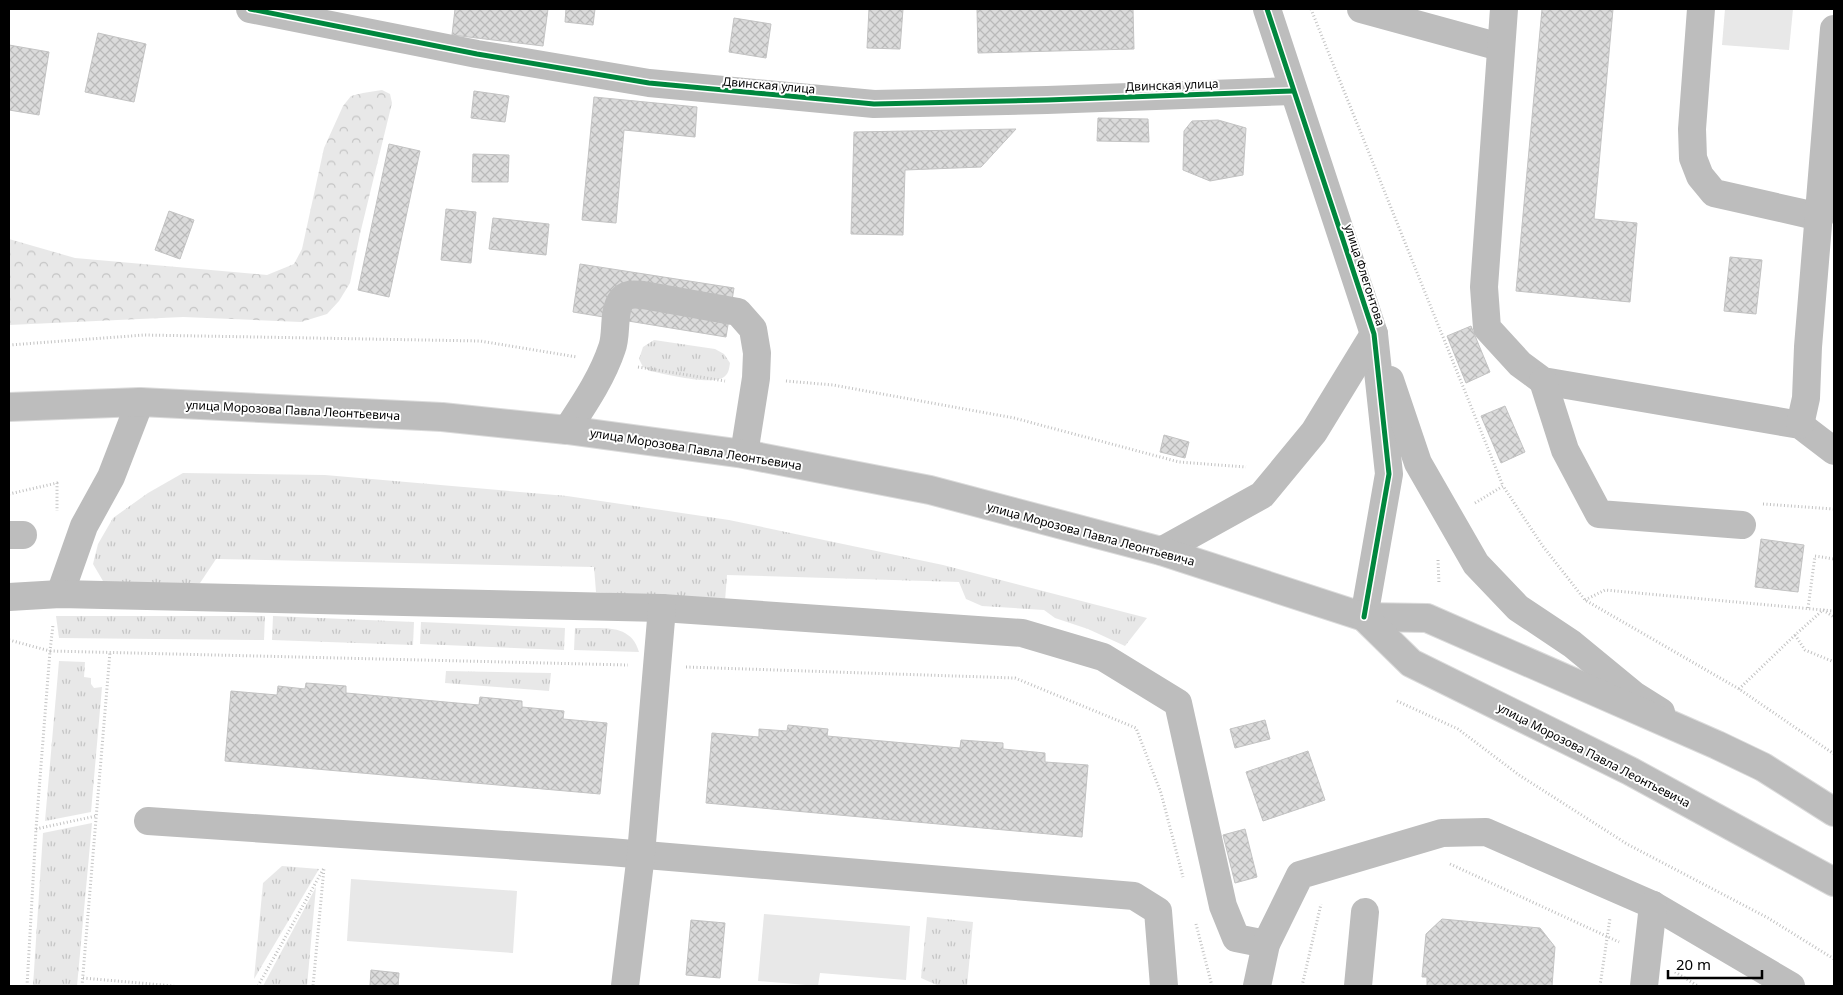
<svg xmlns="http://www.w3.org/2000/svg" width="1843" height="995" viewBox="0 0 1843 995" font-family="'Noto Sans',sans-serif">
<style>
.grass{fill:url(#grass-tufts)}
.forest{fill:url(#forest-crowns)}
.green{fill:#e8e8e8}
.building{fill:url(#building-cross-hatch);stroke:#c3c3c3}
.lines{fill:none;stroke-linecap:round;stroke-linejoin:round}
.major-casing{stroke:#dbdbdb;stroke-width:30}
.path{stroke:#c2c2c2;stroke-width:3;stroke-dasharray:1 2.5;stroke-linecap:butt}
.minor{stroke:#bdbdbd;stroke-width:28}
.major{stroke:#bdbdbd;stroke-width:28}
.cycleway-casing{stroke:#fff;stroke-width:8}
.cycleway{stroke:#00873e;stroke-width:5}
.labels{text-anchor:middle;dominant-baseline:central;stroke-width:4;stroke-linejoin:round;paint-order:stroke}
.street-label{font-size:12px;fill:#000;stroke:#fff}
</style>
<defs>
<pattern id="grass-tufts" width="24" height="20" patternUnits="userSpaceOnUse" patternTransform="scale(1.25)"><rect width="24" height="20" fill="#e8e8e8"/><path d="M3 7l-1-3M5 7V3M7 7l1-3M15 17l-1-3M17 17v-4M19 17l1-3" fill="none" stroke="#c5c5c5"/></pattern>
<pattern id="forest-crowns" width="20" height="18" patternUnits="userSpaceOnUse" patternTransform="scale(1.25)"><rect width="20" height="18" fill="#e8e8e8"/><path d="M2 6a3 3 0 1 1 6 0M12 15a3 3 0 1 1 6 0" fill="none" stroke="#c5c5c5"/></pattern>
<pattern id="building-cross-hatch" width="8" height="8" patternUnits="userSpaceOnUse" patternTransform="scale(1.25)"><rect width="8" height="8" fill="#dbdbdb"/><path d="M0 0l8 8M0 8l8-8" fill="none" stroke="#bababa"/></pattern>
</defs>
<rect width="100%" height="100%" fill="#fff"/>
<g class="grass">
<path d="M654 340 715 349 724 354 730 363C729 369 729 373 724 377 712 386 666 374 650 371L643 367 639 359 643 347Z"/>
<path d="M183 473 325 475 567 496 729 520 943 565 1147 618 1125 646 1088 629 1055 618 1044 610 982 606 966 599 959 582 727 575 725 601 596 592 594 567 216 559 200 583 131 587 103 581 93 564 98 544 113 518 148 493Z"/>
<path d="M56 616H265L264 640 59 638Z"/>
<path d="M273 616 414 622 413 645 272 640Z"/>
<path d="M421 622 565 628 564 650 420 644Z"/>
<path d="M575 628C600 629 631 622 639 652L574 650Z"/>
<path d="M59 661 85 662 84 677 91 678V684L94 688 102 687 91 812 45 821Z"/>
<path d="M446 671 551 673 549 691 445 683Z"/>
<path d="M92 823 77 986H33L43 833Z"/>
<path d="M282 866 319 869 254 979 263 883Z"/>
<path d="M316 887 307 986H263Z"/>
<path d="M927 917 973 922 967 986H939L921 978Z"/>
</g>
<path class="forest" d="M382 90 390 94 392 103 360 234 350 283 339 301 327 314 301 322 183 317 9 325V239L75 258 267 275 294 264 302 249 324 148 343 106 351 96 363 93Z"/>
<g class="green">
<path d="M1725 9H1793L1789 50 1722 45Z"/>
<path d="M351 879 517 891 513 953 347 941Z"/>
<path d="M764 914 910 926 906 980 820 973 818 986 758 981Z"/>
</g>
<g class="building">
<path d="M455 9H548L543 46 452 35Z"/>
<path d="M566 9H595L593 25 565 22Z"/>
<path d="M869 9H903L900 49 867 48Z"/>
<path d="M977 9H1133L1134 49 978 53Z"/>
<path d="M1542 9H1613L1594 219 1637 223 1630 302 1516 291Z"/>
<path d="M734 18 771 24 766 58 729 52Z"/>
<path d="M98 33 146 44 134 102 85 92Z"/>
<path d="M9 45 49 52 39 115 9 110Z"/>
<path d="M474 91 509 96 505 122 471 118Z"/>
<path d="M594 97 697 107 695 137 624 130 616 223 582 220Z"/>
<path d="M1098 118 1148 119 1149 142 1097 141Z"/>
<path d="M1218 120 1246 128 1243 175 1210 181 1183 170 1184 131 1192 121Z"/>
<path d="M1016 129 981 167 905 170 903 235 851 234 854 132Z"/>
<path d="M389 144 420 151 389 297 358 290Z"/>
<path d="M473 154 509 155 508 182H472Z"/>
<path d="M446 209 476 212 471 263 441 260Z"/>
<path d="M169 211 194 220 180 259 155 250Z"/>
<path d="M493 218 549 224 546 255 489 249Z"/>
<path d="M1730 257 1762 260 1756 314 1724 311Z"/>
<path d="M580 264 734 288 726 337 573 312Z"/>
<path d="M1471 326 1490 372 1466 383 1447 336Z"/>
<path d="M1505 406 1525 452 1501 463 1481 416Z"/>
<path d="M1164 435 1189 442 1185 458 1160 452Z"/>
<path d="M1761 539 1804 545 1798 592 1755 587Z"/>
<path d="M306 683 346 686V693L479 705 480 697 522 701V707L564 711 563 719 607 723 600 794 225 761 231 691 277 695 278 686 305 689Z"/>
<path d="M1265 720 1270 739 1235 748 1230 729Z"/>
<path d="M788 725 828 729 827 736 960 748 961 740 1003 743V749L1045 753V762L1088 765 1082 837 706 803 712 733 759 737V729L787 731Z"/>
<path d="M1308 751 1325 800 1263 821 1246 772Z"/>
<path d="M1245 829 1257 877 1235 883 1223 835Z"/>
<path d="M1442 919 1540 928 1555 947 1552 986H1427V977H1422L1426 934Z"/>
<path d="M691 920 725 923 720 978 686 975Z"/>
<path d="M371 970 399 973 398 986H370Z"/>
</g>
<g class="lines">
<g class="major-casing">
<g id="major">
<path d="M9 407 140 402 442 417 567 430 744 454 930 490 1161 551 1364 617 1427 618 1717 745 1763 767 1834 812"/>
<path d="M1364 617 1411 663 1630 771 1834 882"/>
</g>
</g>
<g class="path">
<path d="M1311 9 1503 486"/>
<path d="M9 345 144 335 480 341 577 357"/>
<path d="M638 367 725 381"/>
<path d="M786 381 833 385 1014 418 1179 462 1246 467"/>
<path d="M9 494 57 483V511"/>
<path d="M1475 503 1503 486 1542 545 1585 600 1739 689 1834 754"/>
<path d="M1763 504 1834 509"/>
<path d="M1438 560 1439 584"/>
<path d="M1585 600 1605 590 1834 611"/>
<path d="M1808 608 1815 556 1834 559"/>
<path d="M1795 635 1805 650 1834 662"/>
<path d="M9 640 50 651 53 625"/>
<path d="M686 667 1015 678 1136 728 1161 793 1183 877"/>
<path d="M1739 689 1795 635 1823 610 1834 617"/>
<path d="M1397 701 1458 729 1519 775 1627 844 1768 918 1834 959"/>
<path d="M36 829 96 816"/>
<path d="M1450 864 1619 942"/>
<path d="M1196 924 1212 986"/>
<path d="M1675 972 1698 986"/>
<path d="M83 978 174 986"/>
<path d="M27 986 36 829 50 651 628 665"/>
<path d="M82 986 110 652"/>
<path d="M258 986 324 868 313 986"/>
<path d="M1302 986 1321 904"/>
<path d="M1600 986 1610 918"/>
</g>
<g class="minor">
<path d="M250 9 477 54 649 83 874 104 1047 100 1293 91"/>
<path d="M1267 9 1374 334 1389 474 1364 617"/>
<path d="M1361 9 1500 47"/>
<path d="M1504 9 1484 287 1487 328 1520 364 1543 381 1800 425 1834 451"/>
<path d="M1701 9 1692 129 1693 158 1700 176 1714 193 1820 217"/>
<path d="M1390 380 1418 463 1476 564 1518 608 1572 644 1634 695 1661 712"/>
<path d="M1543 381 1565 450 1599 514 1742 525"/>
<path d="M1800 425 1806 398 1808 347 1834 29"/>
<path d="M567 430C584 404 602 378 612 348 617 335 613 314 620 302 625 293 634 294 643 295L738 312 753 329 757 353 756 378 744 454"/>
<path d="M9 535H23"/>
<path d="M1161 551 1262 495 1314 432 1374 334"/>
<path d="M60 594 84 526 111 477 140 402"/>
<path d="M9 597 60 594 662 608 1022 633 1103 657 1178 703 1223 906 1236 938 1266 944"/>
<path d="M148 821 610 852 1134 896 1158 911 1164 986"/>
<path d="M625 986 641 854 662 608"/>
<path d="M1257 986 1266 944 1300 875 1442 833 1486 832 1653 905 1791 986"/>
<path d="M1358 986 1365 912"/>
<path d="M1644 986 1653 905"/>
</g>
<use href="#major" class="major"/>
<g class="cycleway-casing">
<g id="cycleway">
<path d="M250 9 477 54 649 83 874 104 1047 100 1293 91"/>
<path d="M1267 9 1374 334 1389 474 1364 617"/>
</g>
</g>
<use href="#cycleway" class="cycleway"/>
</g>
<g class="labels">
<g class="street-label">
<text transform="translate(769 85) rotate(5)">Двинская улица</text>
<text transform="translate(1172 85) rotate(-2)">Двинская улица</text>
<text transform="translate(1365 275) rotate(72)">улица Флегонтова</text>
<text transform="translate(293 410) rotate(3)">улица Морозова Павла Леонтьевича</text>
<text transform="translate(696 449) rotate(9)">улица Морозова Павла Леонтьевича</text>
<text transform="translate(1091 534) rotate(15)">улица Морозова Павла Леонтьевича</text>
<text transform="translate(1594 755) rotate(27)">улица Морозова Павла Леонтьевича</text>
</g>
</g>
<rect width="1843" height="995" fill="none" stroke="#000000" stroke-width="20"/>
<path d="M1668 970v8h94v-8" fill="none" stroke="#000000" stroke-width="2.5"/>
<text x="1676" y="970" font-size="15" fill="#000000" stroke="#ffffff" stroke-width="4" paint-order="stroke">20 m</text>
</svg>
